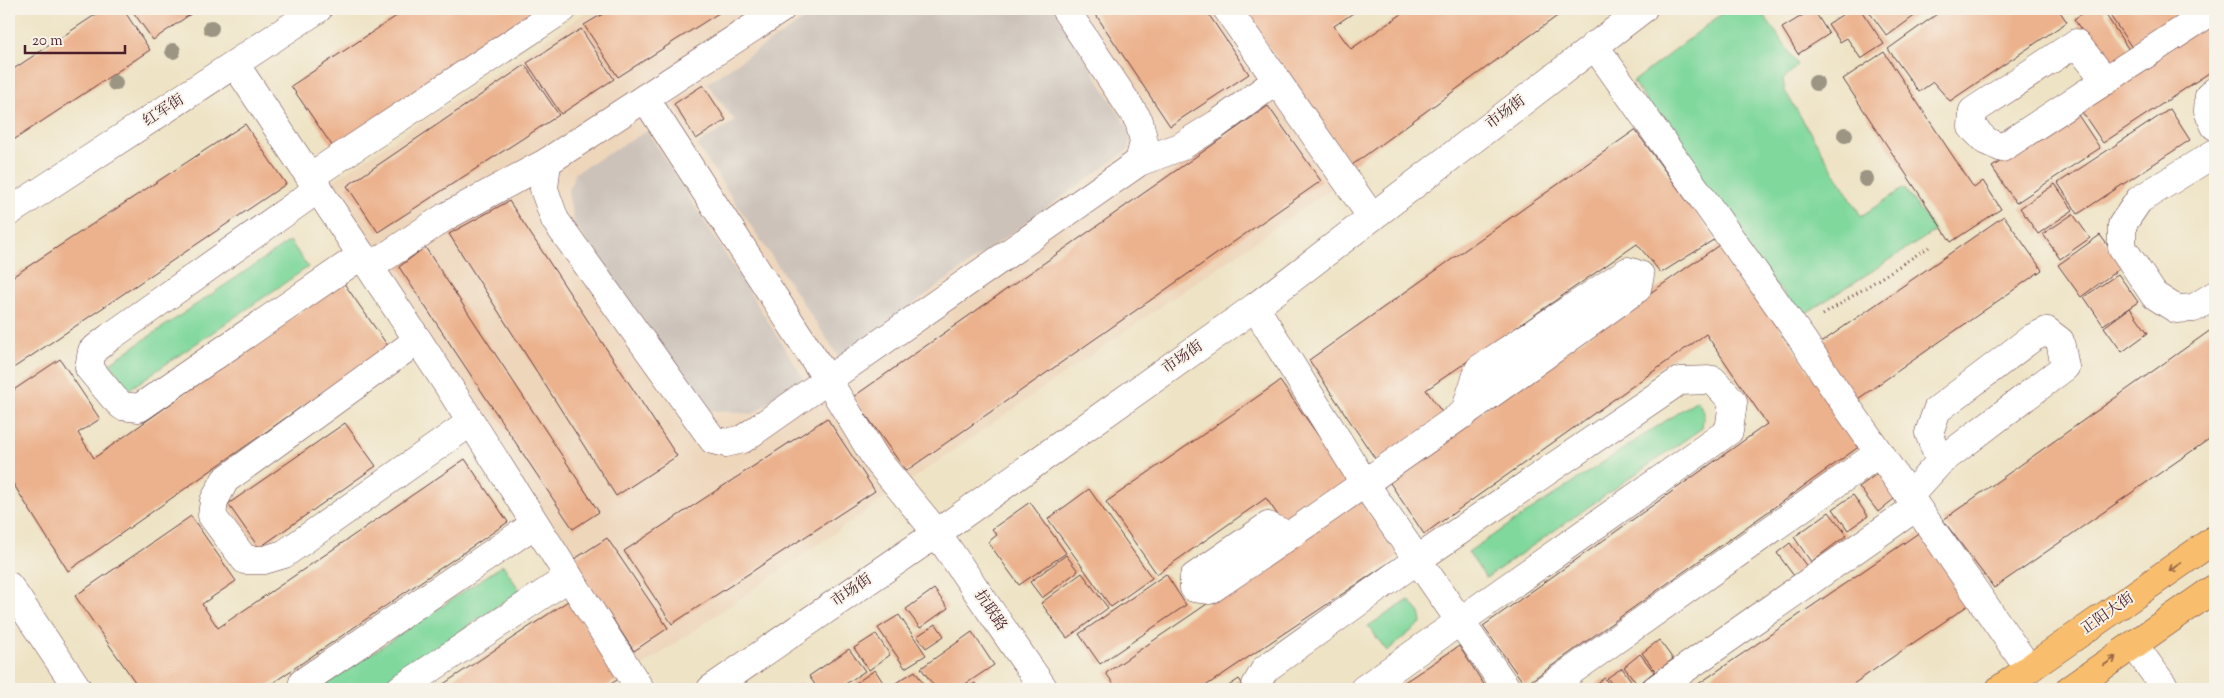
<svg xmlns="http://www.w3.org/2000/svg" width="2224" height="698" viewBox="0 0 2224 698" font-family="'Sorts Mill Goudy','Noto Serif SC',serif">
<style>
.built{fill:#eed6bb}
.industrial{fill:#ccc2b9}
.green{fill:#80d89d;stroke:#657c64}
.building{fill:#ecb28e}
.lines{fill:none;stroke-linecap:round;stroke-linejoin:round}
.minor-casing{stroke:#633c42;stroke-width:29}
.major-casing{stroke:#633c42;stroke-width:29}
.path{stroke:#633c42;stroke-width:3;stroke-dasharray:1 4;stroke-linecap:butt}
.minor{stroke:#fff;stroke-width:28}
.major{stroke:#f9be6d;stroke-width:28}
.tree{fill:#9d9583}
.oneway{stroke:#996749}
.labels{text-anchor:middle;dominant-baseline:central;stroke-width:4;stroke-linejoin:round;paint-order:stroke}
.street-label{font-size:15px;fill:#4a1f2b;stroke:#f7f3e8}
</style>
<rect width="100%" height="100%" fill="#f7f3e8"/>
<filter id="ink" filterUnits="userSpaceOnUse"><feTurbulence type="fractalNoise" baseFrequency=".02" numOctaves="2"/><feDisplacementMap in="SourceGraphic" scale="10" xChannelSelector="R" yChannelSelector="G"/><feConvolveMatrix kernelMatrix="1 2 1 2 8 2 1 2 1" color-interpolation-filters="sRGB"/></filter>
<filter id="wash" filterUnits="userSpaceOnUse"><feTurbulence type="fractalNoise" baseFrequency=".0096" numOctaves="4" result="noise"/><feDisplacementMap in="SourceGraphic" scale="20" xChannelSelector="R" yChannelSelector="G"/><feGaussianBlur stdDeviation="1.12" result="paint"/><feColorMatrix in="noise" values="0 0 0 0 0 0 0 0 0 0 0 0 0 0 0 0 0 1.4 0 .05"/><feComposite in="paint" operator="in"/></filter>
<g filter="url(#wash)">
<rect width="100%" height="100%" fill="#eee3c5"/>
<path class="built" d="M592 9H1219L1338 184 641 667 325 186Z"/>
<g class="industrial">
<path d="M820 9H1054L1131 133 1129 149 839 357 697 145 735 121 707 83Z"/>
<path d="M647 131 803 377 753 414 706 410 574 223 568 192 575 173Z"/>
</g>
<g class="green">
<path d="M1728 9H1760L1798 65 1783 80 1785 91 1861 216 1904 188 1935 231 1803 315 1767 276 1633 82Z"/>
<path d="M290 241 308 267 128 390 110 363Z"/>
<path d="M1697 400 1704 412 1702 428 1486 578 1468 552Z"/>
<path d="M503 565 520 591 375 689H325L323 686Z"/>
<path d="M1409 600 1420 613 1422 622 1387 651 1368 626Z"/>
</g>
<g id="blocks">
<g class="building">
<path d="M104 9H123L150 50 9 143V72Z"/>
<path d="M131 9H198L153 40Z"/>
<path d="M407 9H539L333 147 291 86Z"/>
<path d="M611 9H725L618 77 584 25Z"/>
<path d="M1092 9H1205L1249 74 1170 126Z"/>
<path d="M1242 9H1359L1334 26 1351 49 1409 9H1567L1352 165Z"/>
<path d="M1813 9 1829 34 1798 54 1782 28Z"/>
<path d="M1851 9H1860L1884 44 1861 59 1847 38 1840 42 1828 24Z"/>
<path d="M1867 9H1924L1887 36Z"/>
<path d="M1944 9H2058L2067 22 1950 101 1933 82 1919 92 1888 49Z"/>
<path d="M2089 9H2102L2131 53 2107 69 2074 19Z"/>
<path d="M2117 9H2200L2135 52 2109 14Z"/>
<path d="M2215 18V69L2103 143 2080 109Z"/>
<path d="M581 29 614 79 561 114 527 63Z"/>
<path d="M1884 52 1974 188 1983 181 2001 209 1951 242 1843 79Z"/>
<path d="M525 65 559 115 378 232 347 186Z"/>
<path d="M703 85 726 120 696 139 674 104Z"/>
<path d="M1268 106 1321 181 906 471 853 397Z"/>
<path d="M2170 109 2190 140 2078 214 2058 183Z"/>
<path d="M2076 112 2100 148 2016 203 1992 167Z"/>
<path d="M245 124 286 184 9 371V279Z"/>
<path d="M1635 130 1715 239 1661 273 1637 244 1426 390 1446 418 1378 463 1309 360Z"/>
<path d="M2055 184 2073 210 2038 234 2020 208Z"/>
<path d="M509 201 677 456 616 496 449 234Z"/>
<path d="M2073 214 2090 238 2060 259 2043 234Z"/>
<path d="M2004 216 2042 270 1855 401 1816 346Z"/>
<path d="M2100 235 2123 266 2081 297 2058 265Z"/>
<path d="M1722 243 1860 446 1525 685 1483 626 1767 424 1706 334 1424 534 1386 477Z"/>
<path d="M425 247 599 512 573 529 399 267Z"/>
<path d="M2118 274 2138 302 2103 325 2084 297Z"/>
<path d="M343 282 388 346 68 571 9 477V393L60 359 100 419 78 433 94 458Z"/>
<path d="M2130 308 2148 333 2122 352 2104 327Z"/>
<path d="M2215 327V435L1994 588 1943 520Z"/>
<path d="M1280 381 1351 482 1286 527 1266 498 1157 574 1106 502Z"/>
<path d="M827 418 875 491 672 624 624 551Z"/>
<path d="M345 423 376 466 259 548 228 504Z"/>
<path d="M465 459 508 522 264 689H140L75 596 191 516 236 581 202 604 218 628Z"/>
<path d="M1882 470 1900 494 1878 512 1859 487Z"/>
<path d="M1089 489 1152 578 1111 607 1048 519Z"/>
<path d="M1853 495 1868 516 1848 530 1833 509Z"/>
<path d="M1359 500 1399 556 1201 689H1117L1106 673Z"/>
<path d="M1030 502 1066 553 1019 585 988 542 997 535 992 529Z"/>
<path d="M1829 512 1847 535 1811 562 1794 537Z"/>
<path d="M1920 532 1970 604 1846 689H1691Z"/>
<path d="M607 538 668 628 634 651 573 560Z"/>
<path d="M1790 543 1807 567 1794 576 1777 553Z"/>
<path d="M1066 555 1078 571 1042 598 1030 582Z"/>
<path d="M1082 573 1108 608 1067 638 1041 603Z"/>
<path d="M1166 574 1186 605 1100 664 1079 634Z"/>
<path d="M934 589 948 608 920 628 906 609Z"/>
<path d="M568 601 620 678 603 689H436Z"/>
<path d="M899 615 926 655 905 668 878 628Z"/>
<path d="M936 624 944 636 926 648 917 636Z"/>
<path d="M972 632 994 665 958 689H936L921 668Z"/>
<path d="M876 634 890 655 869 670 854 648Z"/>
<path d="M1659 640 1673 659 1656 672 1642 653Z"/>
<path d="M1459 646 1487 689H1394Z"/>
<path d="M849 649 865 671 838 689H818L809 676Z"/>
<path d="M1640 654 1654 672 1638 685 1624 667Z"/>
<path d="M1622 668 1635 686 1631 689H1616L1607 678Z"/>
<path d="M875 670 884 684 876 689H847Z"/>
<path d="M915 671 927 689H886Z"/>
<path d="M1604 678 1613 689H1590Z"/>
<path d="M1239 679 1246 689H1224Z"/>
<path d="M801 683 806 689H792Z"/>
<path d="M975 683 979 689H965Z"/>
</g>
</g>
</g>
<g filter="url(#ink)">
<use href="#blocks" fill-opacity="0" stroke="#633c42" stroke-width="1"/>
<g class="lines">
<g class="minor-casing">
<g id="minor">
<path d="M781 9 547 162 544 189 555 220 713 440 726 443 743 439 1139 162 1144 142 1139 121 1065 9"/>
<path d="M1227 9 1371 216"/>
<path d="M1594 45 1802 339 1832 385 2029 669"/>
<path d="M235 64 447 384 640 689"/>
<path d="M2106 81 2076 43 1973 111 1972 127 1986 141 2002 148 2215 9"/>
<path d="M2215 91 2209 96 2208 111 2215 126"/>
<path d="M645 98 827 379 876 459 937 533 1044 689"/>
<path d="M2215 153 2139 200 2122 225V247L2154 295 2176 309 2194 308 2215 295"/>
<path d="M1139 162 1180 147 1217 124 1276 81"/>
<path d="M310 177 563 9"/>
<path d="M318 189 110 337 92 351 89 368 113 397 122 406 139 408 362 255"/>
<path d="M9 212 318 9"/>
<path d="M370 267 445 217 547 162"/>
<path d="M1255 307 1365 484 1507 689"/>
<path d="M418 340 225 480 214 501 212 516 245 560H264L284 554 471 422"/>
<path d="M1909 496 1940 462 2065 367 2060 341 2047 331 2032 338 1937 410 1929 433 1940 462"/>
<path d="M1289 536 1268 526 1194 577V588L1210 590C1354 492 1496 391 1637 289L1640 275 1628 271 1479 369 1464 414"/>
<path d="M9 586 78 689"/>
<path d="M2134 645 2166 689"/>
<path d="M302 689 303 682 535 524"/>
<path d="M400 689 569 577"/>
<path d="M711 689 937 533 1255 307 1643 9"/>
<path d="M1259 689 1256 685 1265 669 1417 560 1679 381 1713 380 1733 402 1729 431 1364 689"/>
<path d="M1546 689 1879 453"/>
<path d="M1656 689 1916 507"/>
</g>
</g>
<g class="major-casing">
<g id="major">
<path d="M2000 689 2215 539"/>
<path d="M2070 689 2215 588"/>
</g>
</g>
<path class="path" d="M1823 315 1932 245"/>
<use href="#minor" class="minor"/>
<use href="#major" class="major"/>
</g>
<g class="tree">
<circle cx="211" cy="28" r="8"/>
<circle cx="173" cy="51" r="8"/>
<circle cx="115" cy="83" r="8"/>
<circle cx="1816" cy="83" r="8"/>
<circle cx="1845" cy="135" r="8"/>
<circle cx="1866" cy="179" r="8"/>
</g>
<defs><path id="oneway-shaft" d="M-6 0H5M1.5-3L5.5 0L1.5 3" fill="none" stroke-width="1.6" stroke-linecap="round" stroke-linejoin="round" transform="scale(1.25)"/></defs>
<g class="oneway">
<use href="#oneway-shaft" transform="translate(2175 567) rotate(145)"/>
<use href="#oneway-shaft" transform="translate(2110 661) rotate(-35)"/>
</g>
</g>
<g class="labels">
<g class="street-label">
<text transform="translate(164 111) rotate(-33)">红军街</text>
<text transform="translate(1506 113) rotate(-37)">市场街</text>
<text transform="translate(1183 358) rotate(-35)">市场街</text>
<text transform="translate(852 591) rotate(-35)">市场街</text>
<text transform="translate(990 611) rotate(56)">抗联路</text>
<text transform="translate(2108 614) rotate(-35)">正阳大街</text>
</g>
</g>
<rect width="2224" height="698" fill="none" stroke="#f7f3e8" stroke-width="30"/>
<path d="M25 45v8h100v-8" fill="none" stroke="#4a1f2b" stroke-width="2.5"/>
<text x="32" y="45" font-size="15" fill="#4a1f2b" stroke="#f7f3e8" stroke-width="4" paint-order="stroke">20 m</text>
</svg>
